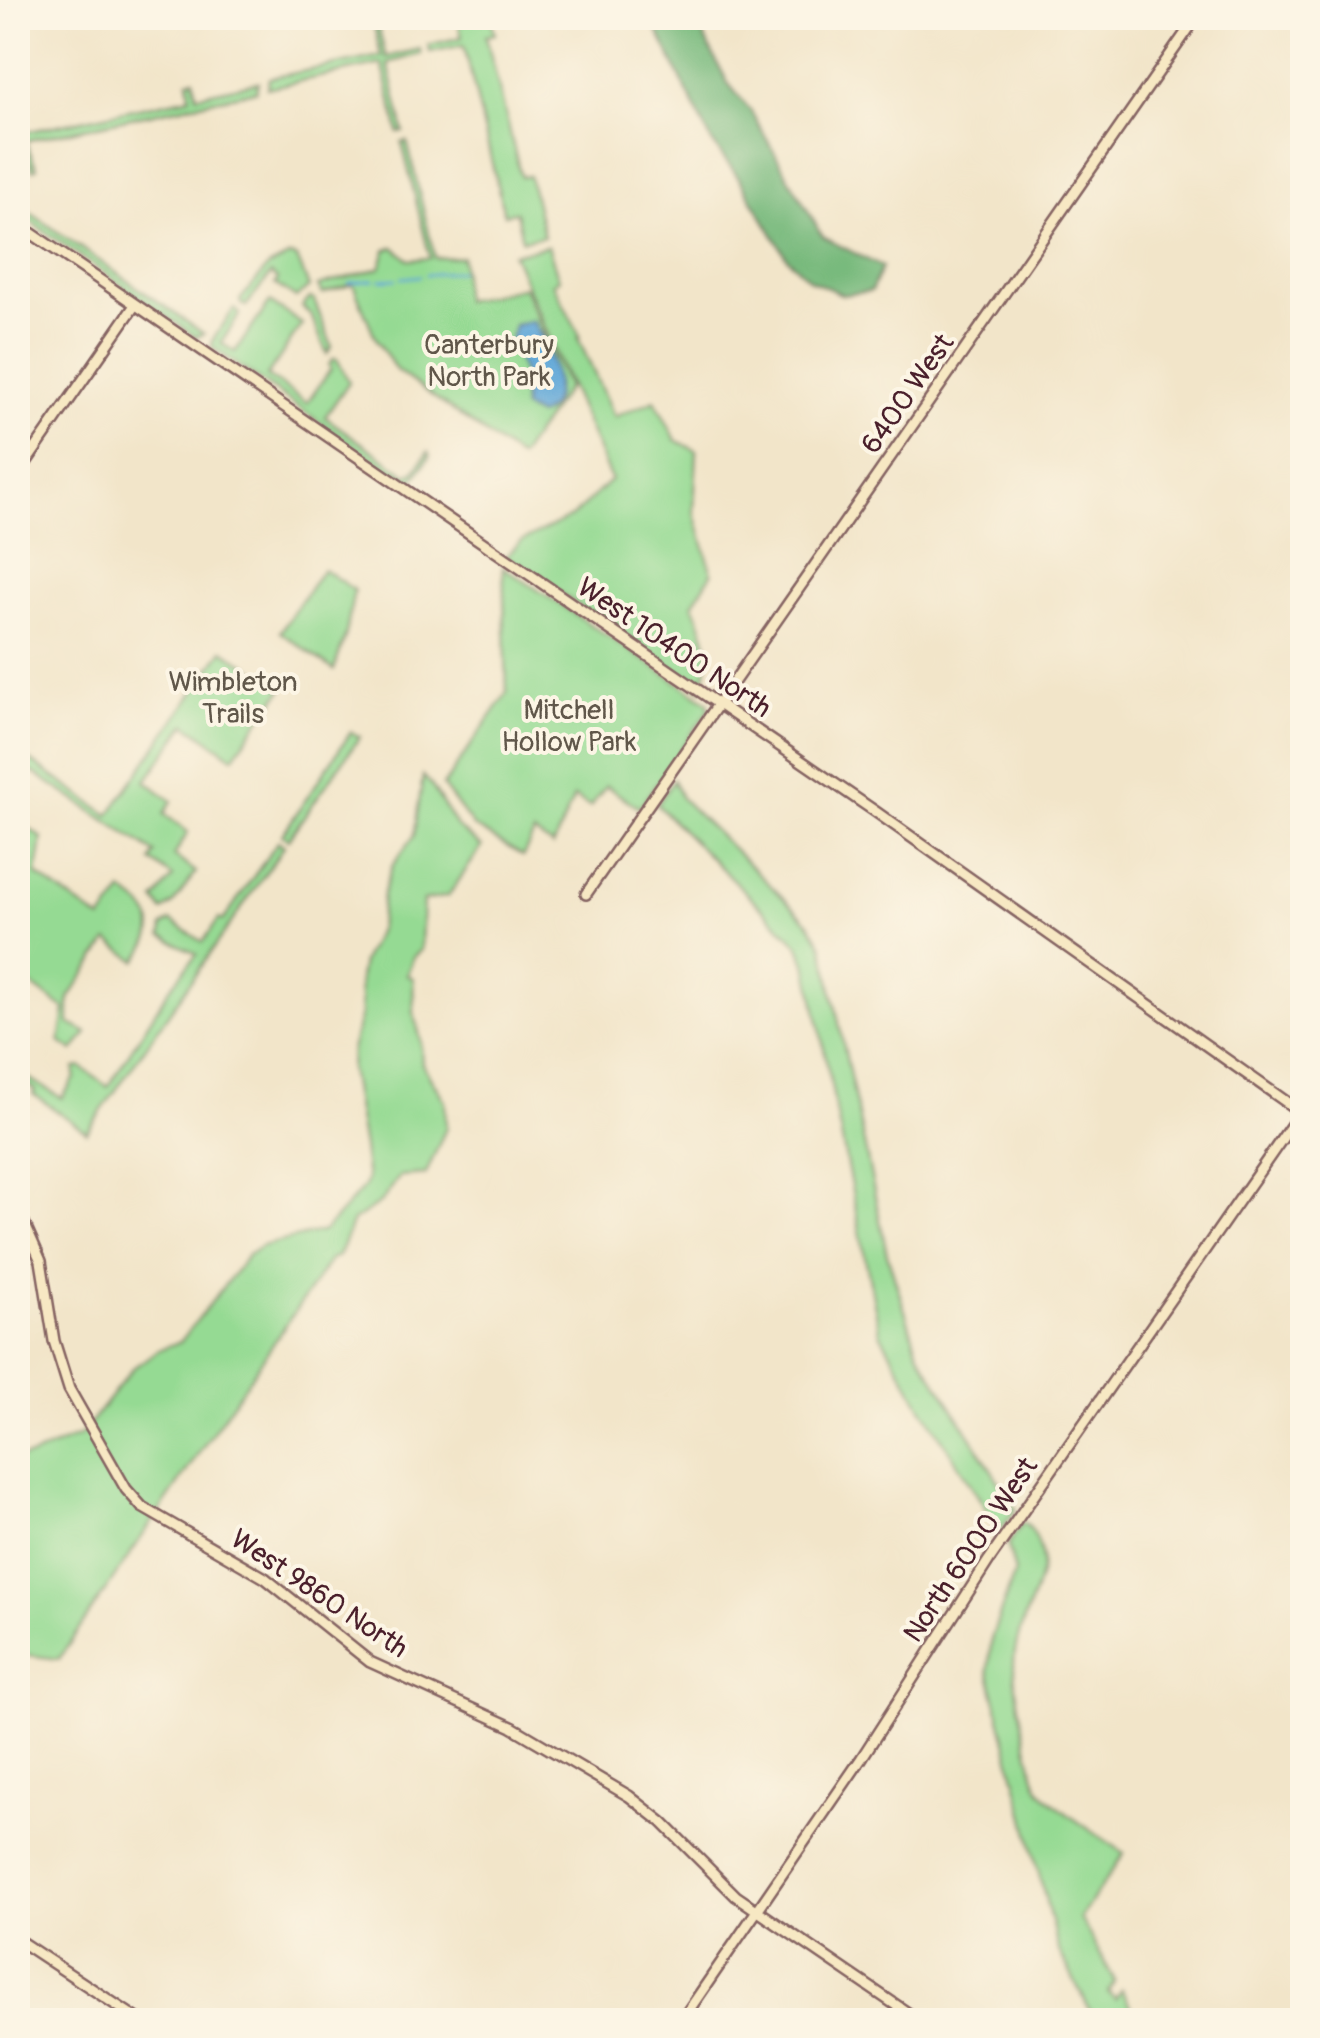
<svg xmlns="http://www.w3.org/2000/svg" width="1320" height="2038" viewBox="0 0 1320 2038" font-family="Pangolin,sans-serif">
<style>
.green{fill:#95da93;stroke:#707c5f;stroke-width:2.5}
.forest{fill:#78ba7d;stroke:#616c54;stroke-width:2.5}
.water{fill:#62a8d8;stroke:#566482;stroke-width:2.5}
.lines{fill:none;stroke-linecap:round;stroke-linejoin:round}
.stream{stroke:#62a8d8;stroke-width:2.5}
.secondary-casing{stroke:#856462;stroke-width:14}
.secondary{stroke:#f7e8c3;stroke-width:9}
.labels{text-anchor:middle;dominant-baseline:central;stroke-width:8;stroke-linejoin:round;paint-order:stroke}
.park-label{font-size:28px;fill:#60574a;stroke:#fcf5e5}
.street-label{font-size:28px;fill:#4a1f2b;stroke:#fcf5e5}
</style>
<rect width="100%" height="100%" fill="#fcf5e5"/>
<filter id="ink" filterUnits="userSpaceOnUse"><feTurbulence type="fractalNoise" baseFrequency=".01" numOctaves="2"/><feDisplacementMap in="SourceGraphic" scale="20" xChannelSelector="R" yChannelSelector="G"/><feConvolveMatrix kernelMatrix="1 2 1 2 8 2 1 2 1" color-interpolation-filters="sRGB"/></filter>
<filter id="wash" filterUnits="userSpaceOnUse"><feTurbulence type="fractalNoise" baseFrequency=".0048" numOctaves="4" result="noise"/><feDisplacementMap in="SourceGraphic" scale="40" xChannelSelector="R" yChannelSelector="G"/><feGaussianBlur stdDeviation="2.25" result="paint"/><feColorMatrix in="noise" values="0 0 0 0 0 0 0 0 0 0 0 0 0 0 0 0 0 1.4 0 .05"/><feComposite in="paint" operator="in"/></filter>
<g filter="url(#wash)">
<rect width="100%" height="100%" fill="#f2e5c9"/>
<g class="green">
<path d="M372 18H376L386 57 420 49 421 54 388 63 404 132 399 133 382 64 267 88 269 78 381 56Z"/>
<path d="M457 18H491L495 34 486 36 521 177 529 176 544 236 522 240 516 212 504 214 464 45 430 52 428 45 462 37Z"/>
<path d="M194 79 197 95 258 82 256 91 25 141 37 168 33 170 18 141V120L21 133 190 97 188 80Z"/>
<path d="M407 141 435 258 462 257 463 301 524 287 568 387 519 458 396 370 375 337 353 284 322 294 318 286 380 268 386 250 394 247 409 260 430 258 402 143Z"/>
<path d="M18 204 204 334 196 337 18 213Z"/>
<path d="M548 246 559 279 553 283 580 336 578 338 614 417 655 400 676 440 697 451 694 510 712 573 693 604C707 636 714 655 701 689L506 556 522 541 573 516 611 480 513 254Z"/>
<path d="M290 256 297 258 309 287 296 298 275 284 278 279 271 274 246 306 241 304 240 300 268 267Z"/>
<path d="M310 298 314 300 332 347 327 354 311 315 302 307Z"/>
<path d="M270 302 302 324 267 376 307 403 331 369 329 365 333 359H337L349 382 325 417 407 475 414 472 428 452 430 456 412 481 405 482 212 347V341L234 309 240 314 221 343 235 352Z"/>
<path d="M503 567 708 702 709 710 639 808 606 786 590 807 574 797 553 846 534 833 523 856 473 826 443 786 507 693Z"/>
<path d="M323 569 354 590 346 634 334 670 280 632Z"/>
<path d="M223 650 283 689 233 757 186 724 146 781 172 801 164 814 188 832 174 856 196 872 173 904 163 911 155 900 173 877 151 861 155 853 33 772 18 792V752L109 815Z"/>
<path d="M351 732 360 737 288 839 282 835Z"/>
<path d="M423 776 430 783 456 826 482 847 448 896 423 901 421 950 413 957 407 975 413 978 414 1013 421 1041 422 1064 445 1101 446 1128 426 1174 400 1176 381 1202 353 1221 338 1256 330 1260 59 1659 18 1654V1458L32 1456 81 1435 133 1368 160 1349 181 1341 248 1255 262 1246 324 1231 364 1187 367 1179 363 1148 350 1069 351 1050 361 1014 359 979 362 962 379 929 383 894 392 866 414 836Z"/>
<path d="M673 780 681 798 810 924 823 946 887 1254 918 1352 1016 1509 1000 1531 922 1407 880 1333 808 968 798 944 657 805Z"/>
<path d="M22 823 42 838 37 875 101 920 123 892C156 913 161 928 137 961L108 941 69 998V1023L87 1033 73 1051 60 1042 65 1009 18 976V885L24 875 22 851 18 848V828Z"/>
<path d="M278 841 284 846 87 1132 33 1094 35 1090 18 1078V1072L62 1098 75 1078V1068L81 1067 108 1087 170 988 197 954 162 936 163 926 171 921 203 942 219 919 223 921Z"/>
<path d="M1022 1523C1036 1527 1044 1555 1041 1569 1035 1602 1014 1630 1014 1665 1013 1683 1031 1772 1039 1787 1049 1805 1105 1839 1124 1853L1080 1918 1115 1981 1108 1992 1115 1999 1121 1990 1138 2020H1095L1058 1949 988 1670 992 1636 1015 1572 1008 1545Z"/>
</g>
<path class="forest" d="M651 18H694L728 83 750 110 823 237 882 267 871 291 843 295 810 280 787 258 739 178 712 142Z"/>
<path class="water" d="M533 321C546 343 575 402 538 416L523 408V374L511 339 514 325Z"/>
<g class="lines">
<g class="stream">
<path d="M426 275 460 271"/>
<path d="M402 278 420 276"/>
<path d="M380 280 396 279"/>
<path d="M349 283 374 280"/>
</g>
</g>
</g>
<g filter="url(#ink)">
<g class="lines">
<g class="secondary-casing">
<g id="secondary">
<path d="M18 224 876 812 1302 1113"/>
<path d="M18 474 135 305"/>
<path d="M586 894 1196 18"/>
<path d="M18 1209 41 1261 54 1341 69 1389 126 1489 142 1507 265 1578 370 1662 512 1727 629 1796 662 1822 736 1896 918 2020"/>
<path d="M18 1940 139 2020"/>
<path d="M682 2020 861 1759 989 1560 1302 1110"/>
</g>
</g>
<use href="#secondary" class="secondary"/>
</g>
</g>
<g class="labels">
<g class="park-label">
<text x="489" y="345">Canterbury<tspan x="489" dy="32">North Park</tspan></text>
<text x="233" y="682">Wimbleton<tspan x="233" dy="32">Trails</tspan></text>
<text x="569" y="710">Mitchell<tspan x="569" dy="32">Hollow Park</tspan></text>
</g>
<g class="street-label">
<text transform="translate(908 394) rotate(-55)">6400 West</text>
<text transform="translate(674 648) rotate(34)">West 10400 North</text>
<text transform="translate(971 1550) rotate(-56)">North 6000 West</text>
<text transform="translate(319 1594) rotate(34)">West 9860 North</text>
</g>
</g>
<rect width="1320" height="2038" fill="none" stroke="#fcf5e5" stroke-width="60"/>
</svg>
